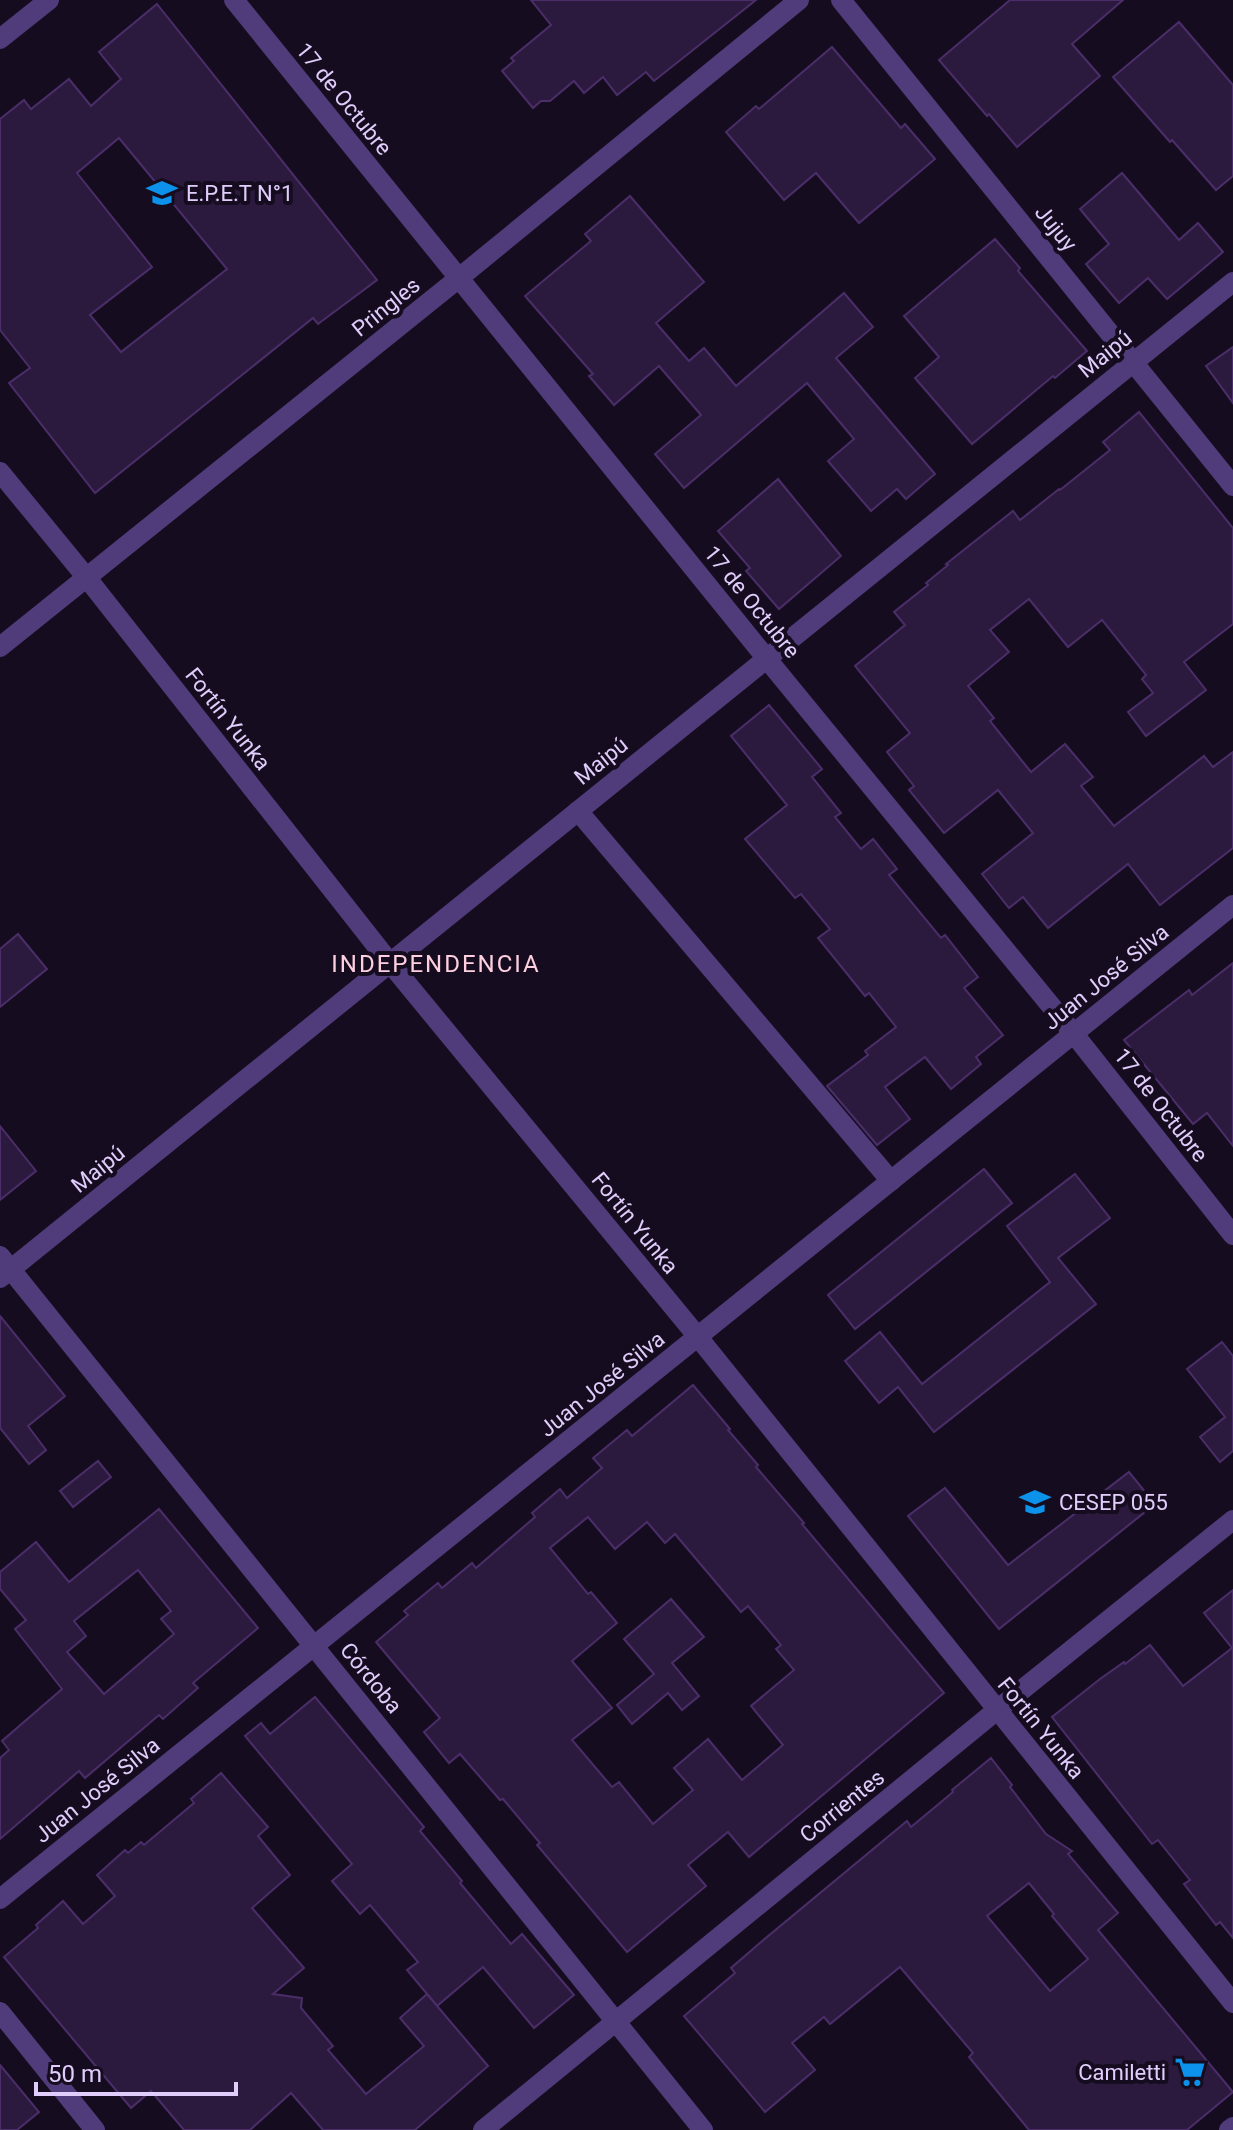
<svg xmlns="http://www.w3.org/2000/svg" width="1233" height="2130" viewBox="0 0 1233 2130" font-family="Roboto,sans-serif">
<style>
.building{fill:#2c1a3e;stroke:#4b2e69;stroke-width:2;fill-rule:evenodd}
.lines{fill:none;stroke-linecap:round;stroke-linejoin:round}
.minor{stroke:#503b7b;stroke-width:20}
.labels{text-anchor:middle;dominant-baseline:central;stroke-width:8;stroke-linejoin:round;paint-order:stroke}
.street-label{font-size:22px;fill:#e1cdfc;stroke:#150d1f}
.poi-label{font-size:22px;fill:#e1cdfc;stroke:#150d1f;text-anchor:start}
.neighbourhood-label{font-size:24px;letter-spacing:2px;fill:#fdcfdf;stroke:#150d1f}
</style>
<rect width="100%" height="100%" fill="#150d1f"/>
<g class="building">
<path d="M531 0H756L654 81 646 72 617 95 603 77 584 93 574 81 550 101H541L533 108 502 71 514 61 511 58 551 25Z"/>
<path d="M1010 0H1123L1072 44 1100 76 1017 147 989 114 987 116 939 60Z"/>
<path d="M157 4 377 280 318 324 313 318 95 493 9 383 30 368 0 330V119L24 100 31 109 69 79 91 106 121 79 99 52ZM119 138 227 269 121 352 90 315 152 267 77 173Z"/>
<path d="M1179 22 1233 85V176L1216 190 1172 140 1170 142 1113 77Z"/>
<path d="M832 47 901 128 905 124 935 159 859 223 816 173 784 200 726 132 756 106 759 109Z"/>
<path d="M1122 173 1179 240 1198 223 1223 252 1167 299 1148 278 1119 303 1086 264 1109 244 1080 209Z"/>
<path d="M630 196 704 282 656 323 689 361 704 348 736 386 844 293 873 327 836 358 935 474 906 499 897 489 871 511 828 461 854 439 807 383 684 488 655 454 701 415 659 366 614 405 589 376 593 374 525 296 591 241 585 234Z"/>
<path d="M995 239 1020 268 1018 271 1087 351 1055 378 1053 376 972 444 915 378 939 357 904 316Z"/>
<path d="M1233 347V403L1206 366Z"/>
<path d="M1139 412 1233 528V624L1184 662 1206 690 1146 736 1128 712 1153 693 1142 679 1146 675 1102 620 1068 647 1029 599 990 630 1009 652 968 686 994 718 990 721 1031 772 1065 744 1093 777 1081 786 1114 826 1204 756 1213 767 1233 752V848L1160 905 1128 864 1048 928 1023 897 1009 908 982 874 1033 833 998 790 944 833 909 790 914 786 887 752 910 733 855 666 905 625 894 612 928 585 926 583 948 565 946 564 1013 511 1020 520 1059 489 1060 490 1110 450 1103 442Z"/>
<path d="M778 479 841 556 779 609 746 571 750 568 718 531Z"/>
<path d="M769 705 822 769 812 777 841 813 835 817 861 849 873 839 897 869 889 875 941 938 945 935 978 977 964 988 1003 1035 976 1057 981 1064 951 1089 925 1057 885 1087 910 1119 877 1145 827 1086 868 1055 865 1051 896 1027 869 993 865 996 818 938 830 929 801 894 795 898 745 839 787 805 731 736Z"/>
<path d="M18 934 47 969 0 1007V949Z"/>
<path d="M1233 963V1146L1207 1113 1193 1124 1124 1040 1189 990 1192 995Z"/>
<path d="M0 1126 36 1171 0 1200Z"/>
<path d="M984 1169 1012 1203 855 1329 828 1295Z"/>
<path d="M1075 1174 1110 1218 1058 1258 1096 1304 934 1432 898 1387 879 1403 845 1361 880 1332 922 1384 1050 1282 1007 1226Z"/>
<path d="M0 1316 65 1396 28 1426 46 1450 29 1464 0 1428Z"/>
<path d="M1222 1342 1233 1356V1451L1220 1462 1200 1437 1225 1417 1187 1369Z"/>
<path d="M693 1385 730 1429 728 1430 758 1465 756 1467 804 1523 802 1524 944 1693 749 1857 728 1832 688 1865 706 1886 627 1952 537 1845 540 1843 503 1799 500 1800 460 1754 449 1763 424 1732 440 1718 376 1642 408 1615 404 1611 438 1583 442 1588 472 1563 476 1568 535 1517 532 1513 560 1489 567 1498 602 1468 593 1458 627 1430 632 1436ZM588 1517 615 1549 647 1522 665 1543 675 1534 741 1612 748 1606 781 1645 776 1649 794 1670 751 1706 783 1745 742 1780 708 1739 674 1768 693 1790 653 1824 619 1782 612 1787 572 1740 612 1708 572 1661 617 1623 591 1592 588 1594 550 1548Z"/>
<path d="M98 1461 111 1477 73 1507 60 1491Z"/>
<path d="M1129 1472 1155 1504 999 1629 908 1516 945 1488 1008 1565Z"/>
<path d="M159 1509 258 1628 193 1683 198 1688 163 1719 159 1715 85 1778 79 1771 0 1839V1758L9 1750 2 1741 62 1689 15 1629 26 1620 0 1589V1572L36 1542 69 1582ZM138 1570 171 1611 161 1619 174 1634 104 1694 67 1652 86 1636 74 1621Z"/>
<path d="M1233 1590V1938L1220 1922 1216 1925 1184 1884 1190 1880 1158 1840 1152 1844 1052 1717 1100 1679 1124 1662 1125 1664 1150 1645 1183 1686 1232 1648 1204 1613Z"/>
<path d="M671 1599 704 1637 672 1663 699 1696 682 1710 668 1693 632 1724 617 1705 654 1674 624 1639Z"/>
<path d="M315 1697 424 1827 420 1831 462 1881 460 1883 511 1944 522 1934 574 1995 534 2028 483 1967 437 2006 407 1970 418 1962 370 1905 360 1914 332 1881 352 1864 245 1736 261 1723 270 1734Z"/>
<path d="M991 1758 1012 1785 1010 1787 1046 1834 1072 1851 1068 1854 1118 1913 1098 1930 1233 2092 1187 2130H1029L969 2057 973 2053 900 1967 830 2024 824 2017 792 2043 815 2070 765 2112 684 2016 735 1973 731 1968 761 1942 907 1821 911 1827 953 1792 952 1790ZM1029 1883 1054 1914 1052 1916 1088 1959 1050 1991 987 1916Z"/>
<path d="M221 1773 268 1827 258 1836 290 1875 252 1908 304 1968 273 1994 302 1998 301 2008 333 2046 328 2050 366 2094 424 2046 400 2018 427 1994 488 2066 415 2130H323L291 2093 250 2130H184L151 2091 131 2108 4 1957 38 1928 36 1925 63 1901 83 1924 115 1896 97 1875 125 1850 128 1853 141 1842 144 1845 194 1803 191 1799Z"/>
<path d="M0 2065 39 2112 17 2130H0Z"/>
</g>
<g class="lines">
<g class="minor">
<path d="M234 0 767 659 1074 1034 1233 1235"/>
<path d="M841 0 1233 486"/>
<path d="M0 39 49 0"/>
<path d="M0 472 87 578 390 963 698 1337 1233 2003"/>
<path d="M0 647 459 278 799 0"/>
<path d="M578 811 891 1181"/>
<path d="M0 1256 703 2130"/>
<path d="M0 1278 1233 282"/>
<path d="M0 1899 1233 905"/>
<path d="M0 2012 95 2130"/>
<path d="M483 2130 997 1710 1233 1520"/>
<path d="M1229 2130 1233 2127"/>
</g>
</g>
<defs>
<g id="school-bare" transform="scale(2.4)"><path d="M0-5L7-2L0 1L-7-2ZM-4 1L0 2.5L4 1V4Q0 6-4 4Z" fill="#0c92ea" stroke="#150d1f" stroke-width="2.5" paint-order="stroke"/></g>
<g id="supermarket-bare" transform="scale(2.4)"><path d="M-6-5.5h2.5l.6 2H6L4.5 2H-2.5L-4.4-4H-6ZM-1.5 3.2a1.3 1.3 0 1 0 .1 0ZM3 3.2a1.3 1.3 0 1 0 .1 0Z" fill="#0c92ea" stroke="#150d1f" stroke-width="2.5" paint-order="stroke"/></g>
</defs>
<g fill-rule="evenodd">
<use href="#school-bare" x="162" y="193"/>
<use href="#school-bare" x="1035" y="1502"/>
<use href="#supermarket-bare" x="1190" y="2072"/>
</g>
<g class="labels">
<g class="street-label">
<text transform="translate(344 99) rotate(51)">17 de Octubre</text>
<text transform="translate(1056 228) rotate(51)">Jujuy</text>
<text transform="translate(386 307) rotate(-39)">Pringles</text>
<text transform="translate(1105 354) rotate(-39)">Maipú</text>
<text transform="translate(752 602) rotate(51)">17 de Octubre</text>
<text transform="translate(228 719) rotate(52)">Fortín Yunka</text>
<text transform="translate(601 761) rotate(-39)">Maipú</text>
<text transform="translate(1106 977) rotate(-39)">Juan José Silva</text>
<text transform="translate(1161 1105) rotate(52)">17 de Octubre</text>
<text transform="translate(98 1169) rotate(-39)">Maipú</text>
<text transform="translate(635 1223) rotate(51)">Fortín Yunka</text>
<text transform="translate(602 1384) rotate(-39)">Juan José Silva</text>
<text transform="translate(371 1678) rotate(51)">Córdoba</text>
<text transform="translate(1041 1728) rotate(51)">Fortín Yunka</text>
<text transform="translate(97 1790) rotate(-39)">Juan José Silva</text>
<text transform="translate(842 1806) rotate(-39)">Corrientes</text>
</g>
<g class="poi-label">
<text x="186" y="193">E.P.E.T N°1</text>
<text x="1059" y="1502">CESEP 055</text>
<text x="1166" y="2072" text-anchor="end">Camiletti</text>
</g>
<g class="neighbourhood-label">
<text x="436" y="964">INDEPENDENCIA</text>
</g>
</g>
<path d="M36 2082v12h200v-12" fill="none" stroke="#e1cdfc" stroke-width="4"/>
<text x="48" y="2082" font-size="24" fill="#e1cdfc" stroke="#150d1f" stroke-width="6" paint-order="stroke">50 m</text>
</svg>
